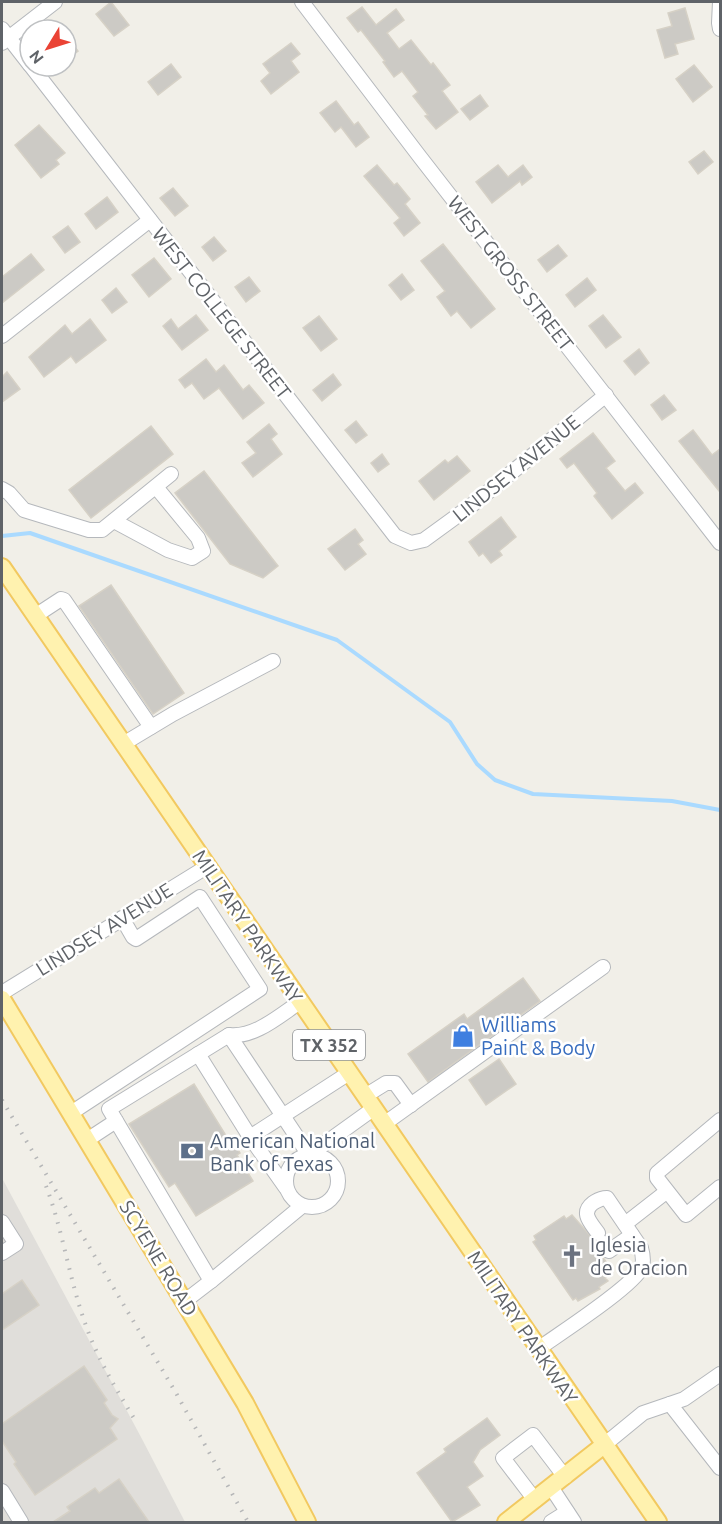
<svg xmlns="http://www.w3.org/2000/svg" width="722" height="1524" viewBox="0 0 722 1524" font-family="Ubuntu,sans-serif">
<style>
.industrial{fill:#e0deda}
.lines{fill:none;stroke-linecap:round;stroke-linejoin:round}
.stream{stroke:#aadaff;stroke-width:4}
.building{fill:#cccac5;stroke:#d6d1c6;stroke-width:1.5}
.minor-casing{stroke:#b5b8bc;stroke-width:16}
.major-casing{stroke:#f2c960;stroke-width:20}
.minor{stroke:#fff;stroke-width:14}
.major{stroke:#fff2af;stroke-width:16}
.rail{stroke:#b6b7b8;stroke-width:4;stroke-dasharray:1.5 8;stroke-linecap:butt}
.labels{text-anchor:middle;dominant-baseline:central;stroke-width:5;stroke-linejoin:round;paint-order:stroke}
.shield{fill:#fff;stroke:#8f9295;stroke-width:1.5}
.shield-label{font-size:18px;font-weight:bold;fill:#5f6368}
.street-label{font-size:20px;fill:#5f6368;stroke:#fff}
.shop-label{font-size:20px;fill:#366cbe;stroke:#fff;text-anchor:start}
.service-label{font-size:20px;fill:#4e5e75;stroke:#fff;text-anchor:start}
.worship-label{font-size:20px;fill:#5b616d;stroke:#fff;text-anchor:start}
</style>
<rect width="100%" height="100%" fill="#f1efe8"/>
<path class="industrial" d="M2 1178 142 1439 185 1522H2Z"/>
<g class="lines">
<path class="stream" d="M2 536 30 533 337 640 450 722 477 764 495 780 533 794 672 801 720 810"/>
</g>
<g class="building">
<path d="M111 2 129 25 114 36 96 14Z"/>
<path d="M362 7 376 25 396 9 404 20 387 33 399 49 411 40 431 65 433 63 450 85 442 91 458 112 436 129 425 116 428 115 413 96 418 92 402 71 394 77 383 62 385 61 361 30 358 32 347 18Z"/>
<path d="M685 8 694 39 675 44 678 54 665 58 657 30 672 26 668 13Z"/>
<path d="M66 35 78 51 66 60Z"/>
<path d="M291 43 300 54 291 61 299 72 271 94 261 81 270 73 263 64Z"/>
<path d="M171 64 181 77 158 95 148 82Z"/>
<path d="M694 65 712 87 693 102 676 79Z"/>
<path d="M480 95 488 106 470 120 461 109Z"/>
<path d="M336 101 354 125 358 122 369 137 356 147 341 127 335 132 320 113Z"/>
<path d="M39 125 65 153 56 160 59 164 41 178 15 145Z"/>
<path d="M704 151 713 162 698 174 689 162Z"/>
<path d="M377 165 394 185 397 183 410 199 405 204 420 223 404 236 394 223 400 218 364 176Z"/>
<path d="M498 165 508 177 523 165 532 177 522 185 520 181 492 203 476 182Z"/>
<path d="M173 188 188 206 175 216 160 198Z"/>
<path d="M107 197 118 212 96 229 85 214Z"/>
<path d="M68 226 80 242 65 253 53 237Z"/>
<path d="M214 237 226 251 213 261 202 247Z"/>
<path d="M443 244 495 309 471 328 457 311 451 316 437 297 445 291 421 261Z"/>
<path d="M558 245 567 256 547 272 538 260Z"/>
<path d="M31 254 44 270 2 303V277Z"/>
<path d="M154 258 171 279 149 297 132 275Z"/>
<path d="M402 274 414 290 401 300 389 285Z"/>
<path d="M249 277 260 291 246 302 235 287Z"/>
<path d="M587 278 596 290 575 307 566 295Z"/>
<path d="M116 288 127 302 112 313 102 300Z"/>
<path d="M196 315 208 330 182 350 163 326 171 319 178 329Z"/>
<path d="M603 315 621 337 606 348 589 326Z"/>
<path d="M319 316 337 339 321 351 303 328Z"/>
<path d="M90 319 106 340 76 363 71 356 44 377 29 357 65 325 72 334Z"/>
<path d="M639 349 649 363 635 375 624 361Z"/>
<path d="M206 359 216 372 224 365 243 390 249 385 264 403 243 419 219 388 204 399 192 383 185 388 179 380Z"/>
<path d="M7 372 20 389 2 402V377Z"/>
<path d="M333 374 341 385 322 401 313 390Z"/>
<path d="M664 395 676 410 662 420 651 405Z"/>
<path d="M356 421 367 435 356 443 345 430Z"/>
<path d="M269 424 277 434 271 439 282 454 253 477 242 463 256 453 247 442Z"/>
<path d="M151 426 173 454 91 518 69 490Z"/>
<path d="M693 430 712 455 720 449V492L679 441Z"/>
<path d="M593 433 615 461 606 468 625 491 635 483 643 493 612 519 594 496 597 493 574 463 567 468 560 459Z"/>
<path d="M382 454 389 464 378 472 371 463Z"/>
<path d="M457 456 470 471 434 500 419 481 445 460 448 463Z"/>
<path d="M204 471 278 566 263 578 230 564 175 493Z"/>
<path d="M501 517 516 537 499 551 502 555 491 563 483 553 479 556 469 542Z"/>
<path d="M355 529 363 540 358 544 366 554 345 570 328 549Z"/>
<path d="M111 585 184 693 153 714 79 606Z"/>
<path d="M523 978 540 1001 428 1082 408 1054 464 1014 467 1019Z"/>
<path d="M499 1059 516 1084 486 1105 469 1080Z"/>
<path d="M194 1084 228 1139 231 1138 240 1153 237 1155 253 1181 196 1216 175 1183 169 1187 129 1124Z"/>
<path d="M572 1215 595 1241 596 1248 607 1263 605 1264 611 1273 605 1278 608 1281 599 1287 600 1289 578 1301 576 1298 573 1300 533 1242 536 1240 534 1236 564 1216 566 1219Z"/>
<path d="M22 1280 39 1305 2 1330V1294Z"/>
<path d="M84 1366 107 1400 104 1403 112 1415 118 1419 110 1428 117 1439 35 1495 14 1464 16 1462 2 1441V1424Z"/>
<path d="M487 1418 500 1435 480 1450 473 1462 483 1476 467 1487 480 1505 452 1522 417 1473 446 1452 444 1449Z"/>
<path d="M119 1479 149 1522H53L70 1511 67 1507 95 1488 99 1493Z"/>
</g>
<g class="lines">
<g class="minor-casing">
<g id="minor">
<path d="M302 2 420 157 720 543"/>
<path d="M720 2 719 23 720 29"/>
<path d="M2 29 30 65"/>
<path d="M2 43 55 2"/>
<path d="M31 66 395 536 411 543 424 540 472 505 606 395"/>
<path d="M2 336 150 220"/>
<path d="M2 489 9 493 24 510 89 530H102L171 474"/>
<path d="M114 521 168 550 192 558 203 551 198 538 156 487"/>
<path d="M35 616 61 599 64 600 151 727"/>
<path d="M123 744 173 714 273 661"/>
<path d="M2 993 208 866"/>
<path d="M229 1035C255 1038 280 1015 300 1002"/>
<path d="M198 1054 250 1137 349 1073"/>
<path d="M365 1096 386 1083H395L411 1105"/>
<path d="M71 1113 260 989 200 897 136 939 133 937 122 918"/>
<path d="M720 1120 657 1173V1178L686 1215 720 1187"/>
<path d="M384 1124 603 967"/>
<path d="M250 1137 286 1188"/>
<path d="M87 1140 116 1121"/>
<circle cx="312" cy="1181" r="26"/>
<path d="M302 1206 211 1281 109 1109 229 1035 309 1155 373 1109"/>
<path d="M2 1222 16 1244 2 1253"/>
<path d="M625 1224 666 1192"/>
<path d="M604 1243 609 1251 632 1235"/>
<path d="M185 1301 211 1281"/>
<path d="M538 1349C559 1334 634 1286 642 1267 644 1260 643 1255 641 1248L607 1198C600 1198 598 1200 593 1203 580 1213 591 1223 598 1233"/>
<path d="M670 1404 720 1468"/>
<path d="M604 1445 643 1413 684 1399 720 1374"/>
<path d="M551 1487 574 1522"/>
<path d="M2 1491 21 1522"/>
<path d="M535 1500 503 1458 533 1435 565 1477"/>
<path d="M551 1522 567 1512"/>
</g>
</g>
<g class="major-casing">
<g id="major">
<path d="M2 567 658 1522"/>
<path d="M2 999 245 1403 307 1522"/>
<path d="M506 1522 604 1445"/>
</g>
</g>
<use href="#minor" class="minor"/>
<use href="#major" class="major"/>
<g class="rail">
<path d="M2 1100 176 1393 248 1522"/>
<path d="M46 1186C63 1231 69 1278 85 1323 97 1358 116 1389 135 1420"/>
</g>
</g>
<defs>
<g id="shop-bare" transform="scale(1.8)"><path d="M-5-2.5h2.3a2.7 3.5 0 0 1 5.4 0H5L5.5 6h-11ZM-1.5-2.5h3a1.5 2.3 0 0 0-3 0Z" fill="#3f7fe0" stroke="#fff" stroke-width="2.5" paint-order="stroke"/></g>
<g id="bank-bare" transform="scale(1.8)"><path d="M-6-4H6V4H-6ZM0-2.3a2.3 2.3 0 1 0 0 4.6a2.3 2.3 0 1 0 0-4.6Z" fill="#5c6f8a" stroke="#fff" stroke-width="2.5" paint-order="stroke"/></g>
<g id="church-bare" transform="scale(1.8)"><path d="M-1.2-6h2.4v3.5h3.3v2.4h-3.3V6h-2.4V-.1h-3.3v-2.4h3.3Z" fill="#6b7280" stroke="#fff" stroke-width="2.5" paint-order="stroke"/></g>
</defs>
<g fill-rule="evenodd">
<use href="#shop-bare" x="463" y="1036"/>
<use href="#bank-bare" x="192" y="1151"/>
<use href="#church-bare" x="572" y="1256"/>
</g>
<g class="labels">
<rect class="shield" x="293" y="1030" width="72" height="30" rx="4.5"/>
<g class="shield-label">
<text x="329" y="1045">TX 352</text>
</g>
<g class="street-label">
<text transform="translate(511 273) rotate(52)">WEST GROSS STREET</text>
<text transform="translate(222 313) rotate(52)">WEST COLLEGE STREET</text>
<text transform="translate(516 468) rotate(-39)">LINDSEY AVENUE</text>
<text transform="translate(248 926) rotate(56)">MILITARY PARKWAY</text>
<text transform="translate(104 929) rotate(-32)">LINDSEY AVENUE</text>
<text transform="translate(159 1258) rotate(59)">SCYENE ROAD</text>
<text transform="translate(523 1327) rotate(56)">MILITARY PARKWAY</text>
</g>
<g class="shop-label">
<text x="481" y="1024">Williams<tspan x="481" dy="23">Paint &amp; Body</tspan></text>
</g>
<g class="service-label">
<text x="210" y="1140">American National<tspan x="210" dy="23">Bank of Texas</tspan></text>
</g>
<g class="worship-label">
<text x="590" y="1244">Iglesia<tspan x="590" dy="23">de Oracion</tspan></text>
</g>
</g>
<rect width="722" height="1524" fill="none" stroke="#5f6368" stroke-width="6"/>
<g transform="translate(48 48) rotate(232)"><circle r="28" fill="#ffffff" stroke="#bfc1c3" stroke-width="1.5"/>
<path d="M0-4.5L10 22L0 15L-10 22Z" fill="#ea4335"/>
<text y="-9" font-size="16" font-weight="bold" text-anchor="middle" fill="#5f6368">N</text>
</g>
</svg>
